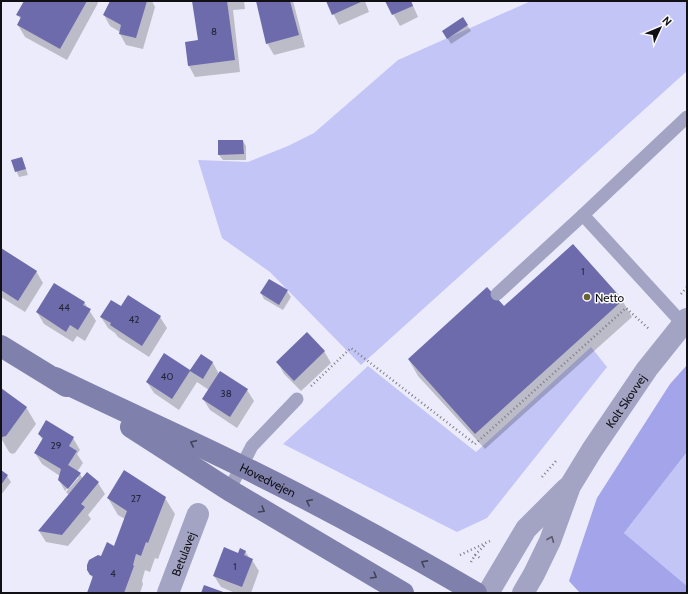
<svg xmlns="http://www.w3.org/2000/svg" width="688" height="594" viewBox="0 0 688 594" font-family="Cabin,sans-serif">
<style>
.green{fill:#c4c5f7}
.forest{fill:#a4a4ea}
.shadow{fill:#0003}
.building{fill:#6d6bac}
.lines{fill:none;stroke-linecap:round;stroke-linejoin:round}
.path{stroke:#7c7c87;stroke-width:2.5;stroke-dasharray:1 3;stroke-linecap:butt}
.service{stroke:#a3a4c3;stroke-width:13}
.minor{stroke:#a3a4c3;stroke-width:22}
.tertiary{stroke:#a3a4c3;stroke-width:22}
.secondary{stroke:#8080ad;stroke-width:22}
.oneway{stroke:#424259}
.oneway2{stroke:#5a5a6c}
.poi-dot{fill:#686330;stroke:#fafafd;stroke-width:1.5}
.labels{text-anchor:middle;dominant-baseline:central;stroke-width:3;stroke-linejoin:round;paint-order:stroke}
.number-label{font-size:10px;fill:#27273b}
.poi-label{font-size:12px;fill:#101015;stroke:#fafafd;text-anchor:start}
.street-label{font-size:12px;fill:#101015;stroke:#fafafd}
</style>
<rect width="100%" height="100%" fill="#ebebfb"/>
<g class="green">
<path d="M531 1H687V71L361 365 270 272 222 238 198 160 248 162 288 146 314 133 398 60Z"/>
<path d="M591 347 607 367 487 518 457 532 283 444 368 366 476 452Z"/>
<path d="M687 452V586L624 533Z"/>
</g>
<path class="forest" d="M687 365V452L624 533 687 586V593H580L569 581 597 498 670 384Z"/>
<g class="shadow">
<path d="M25 1H97L98 3 67 60 25 37 18 25 21 20 18 15Z"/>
<path d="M111 1H152L155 7 143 49 126 45 120 34V32L110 26 104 15Z"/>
<path d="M193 1H244L245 9 233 10 240 72 195 77 189 66 199 41Z"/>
<path d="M257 1H293L305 47 274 55 267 43Z"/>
<path d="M327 1H365L369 12 339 25Z"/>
<path d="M386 1H411L418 17 400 26Z"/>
<path d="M463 19 471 31 451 44 443 31Z"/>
<path d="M243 141 246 146V160H223L219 155Z"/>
<path d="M22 158 28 175 19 177 12 161Z"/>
<path d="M1 249 36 271 43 283 25 312 1 297Z"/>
<path d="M269 280 287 291 291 297 283 310 264 299 261 293Z"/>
<path d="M622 300 632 317 485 449 418 376 409 360 504 308Z"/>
<path d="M84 302 96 321 85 341 77 336 73 342 44 324 37 312Z"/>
<path d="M122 308 160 317 167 328 149 357 118 337 115 333 108 328 101 317Z"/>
<path d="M324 351 331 363 301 391 284 374 278 363Z"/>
<path d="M165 355 191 371 201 355 213 363 219 374 220 373 247 390 254 401 237 428 210 410 203 399 209 390 197 382 179 410 154 393 147 382Z"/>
<path d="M1 389 26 407 36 424 15 453 12 454 9 452 1 438Z"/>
<path d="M39 434 73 438 80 450 77 454 83 463 77 472 80 474 83 479 87 474 98 483 105 494 88 515 91 519 68 546 46 542 39 531 69 495 66 492 79 477H76L65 491 59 480 60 476 42 464 35 453 43 441Z"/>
<path d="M1 472 7 476 11 482 1 495Z"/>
<path d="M108 498H165L175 514 158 559 155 558 150 572 145 570 142 581 143 584 140 593H88L93 579 88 570 115 547 125 519 118 515Z"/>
<path d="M245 551 250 559 252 560 259 571 251 593H235L221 587 214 576 238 554Z"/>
</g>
<g class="building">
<path d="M24 1H87L60 49 17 25 21 17 16 15Z"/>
<path d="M110 1H147L136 38 119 34 121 25 103 15Z"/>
<path d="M192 1H227L235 60 188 66 185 42 198 40Z"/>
<path d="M256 1H290L299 35 266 44Z"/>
<path d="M326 1H363L332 15Z"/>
<path d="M385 1H411L413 6 392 15Z"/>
<path d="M463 17 468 25 447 39 442 31Z"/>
<path d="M218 140H243L244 154 218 155Z"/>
<path d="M22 157 26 169 15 172 11 160Z"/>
<path d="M573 244 623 300 475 434 408 359 487 287 504 306Z"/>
<path d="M1 248 37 271 18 301 1 290Z"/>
<path d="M269 279 288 290 279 305 260 293Z"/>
<path d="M54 283 85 302 83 305 91 309 78 330 70 325 66 332 36 312Z"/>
<path d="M128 295 161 316 142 346 110 325 111 323 100 317 111 300 121 306Z"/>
<path d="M307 332 325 351 294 381 276 362Z"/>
<path d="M164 353 190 370 201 354 213 362 203 379 190 371 172 399 146 382Z"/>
<path d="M220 371 248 389 230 417 202 399Z"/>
<path d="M1 388 27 407 6 436 2 437Z"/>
<path d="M46 420 74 437 69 446 77 451 68 465 81 473 68 489 58 480 61 469 34 453 43 438 38 434Z"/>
<path d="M1 470 8 475 1 485Z"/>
<path d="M124 470 166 497 148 543 146 542 141 556 136 554 133 565 134 566 124 593H87L93 576 90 575 87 570V565L89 560 98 555 101 556 107 542 114 546 127 511 107 498Z"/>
<path d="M87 472 99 482 81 504 85 507 62 535 38 531Z"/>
<path d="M224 547 238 553 240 548 246 551 244 555 253 559 242 587 213 576Z"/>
<path d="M204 585 226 593H201Z"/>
</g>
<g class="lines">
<g class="path">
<path d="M681 294 687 287"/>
<path d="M311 386 351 348 475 444 626 308 649 329"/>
<path d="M542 477 556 461"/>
<path d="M460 555 490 541"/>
<path d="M475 555 482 559"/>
<path d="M471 562 475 555 485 545"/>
</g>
<g class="service">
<path d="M497 294 583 215"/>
<path d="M683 324 583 215 687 117"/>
<path d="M229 490 252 446 297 399"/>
</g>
<path class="minor" id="s1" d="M168 593 198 514"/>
<g class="tertiary">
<path d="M488 593 526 529 566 489"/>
<path id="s2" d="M523 593 534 574 550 541 570 486 592 450 647 369 687 319"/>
</g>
<g class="secondary">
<path d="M1 346 66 386"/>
<path id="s3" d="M55 378C117 408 180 436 241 466 321 505 399 548 476 593"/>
<path d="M131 427 229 490 403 593"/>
</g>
</g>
<defs><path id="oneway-chevron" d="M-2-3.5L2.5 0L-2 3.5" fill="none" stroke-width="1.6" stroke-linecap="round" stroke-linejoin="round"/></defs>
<g class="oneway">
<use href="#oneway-chevron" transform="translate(193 443) rotate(-155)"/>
<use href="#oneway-chevron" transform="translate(309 502) rotate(-153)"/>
<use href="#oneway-chevron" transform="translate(262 510) rotate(31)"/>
<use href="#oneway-chevron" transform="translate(424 563) rotate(-151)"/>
<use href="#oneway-chevron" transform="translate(374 576) rotate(31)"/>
</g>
<use class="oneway2" href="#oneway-chevron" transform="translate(551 539) rotate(-68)"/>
<circle class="poi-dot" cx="587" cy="297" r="4"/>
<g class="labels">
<g class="number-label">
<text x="214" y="31">8</text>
<text x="583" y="271">1</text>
<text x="64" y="307">44</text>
<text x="134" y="319">42</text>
<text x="167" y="376">40</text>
<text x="226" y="393">38</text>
<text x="56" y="445">29</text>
<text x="136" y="498">27</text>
<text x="235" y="566">1</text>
<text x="113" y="573">4</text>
</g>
<g class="poi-label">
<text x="595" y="297">Netto</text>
</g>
<g class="street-label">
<text stroke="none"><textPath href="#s2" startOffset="219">Kolt Skovvej</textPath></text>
<text stroke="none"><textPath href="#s3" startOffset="236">Hovedvejen</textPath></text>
<text stroke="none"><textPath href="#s1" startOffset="42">Betulavej</textPath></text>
</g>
</g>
<rect width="688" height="594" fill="none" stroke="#101015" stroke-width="4"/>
<g transform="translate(660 28) rotate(46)" stroke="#fafafd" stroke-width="3" paint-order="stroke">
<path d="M0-3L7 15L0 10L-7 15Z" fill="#101015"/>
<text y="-6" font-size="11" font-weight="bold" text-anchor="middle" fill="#101015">N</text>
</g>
</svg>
